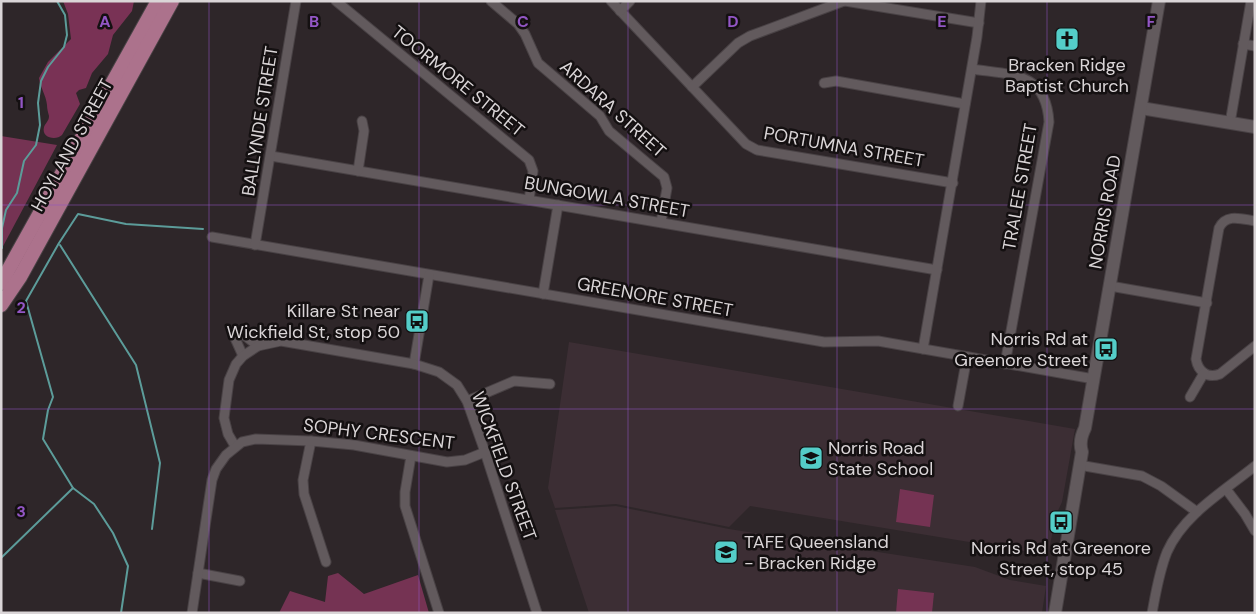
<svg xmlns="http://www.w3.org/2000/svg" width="1256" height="614" viewBox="0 0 1256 614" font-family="'DM Sans',sans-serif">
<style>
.built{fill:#3c2e34}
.green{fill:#753353}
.forest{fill:#793255}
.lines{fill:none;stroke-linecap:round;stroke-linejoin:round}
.stream{stroke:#5c9c9a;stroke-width:2}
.street-casing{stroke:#494245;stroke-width:11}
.secondary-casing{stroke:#494245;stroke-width:14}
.primary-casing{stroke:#494245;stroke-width:16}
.street{stroke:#625a5d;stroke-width:9}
.secondary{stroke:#625a5d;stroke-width:12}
.primary{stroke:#ac728c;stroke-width:14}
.grid{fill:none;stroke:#9356c5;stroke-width:1;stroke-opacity:0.55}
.labels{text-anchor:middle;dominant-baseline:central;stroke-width:5;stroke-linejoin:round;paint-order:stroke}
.poi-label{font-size:18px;fill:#dad5d7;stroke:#141011}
.street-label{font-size:18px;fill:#dad5d7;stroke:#141011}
.grid-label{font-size:16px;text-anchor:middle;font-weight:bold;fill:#9356c5;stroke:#141011;stroke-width:5;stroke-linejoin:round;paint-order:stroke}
</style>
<rect width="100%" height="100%" fill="#2e2629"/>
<g class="built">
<path d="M569 342 1075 429 1062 502 1056 515 1048 555 750 506 729 527 616 504 555 508 548 488Z"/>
<path d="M616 506 729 529 975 567 1010 580 1046 586 1042 613H589L555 510Z"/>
</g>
<g class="green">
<path d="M1 136 57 145 1 250Z"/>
<path d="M900 489 934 495 930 527 896 522Z"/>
<path d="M338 573 364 594 418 575 429 613H279L290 591 325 602 328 576Z"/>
<path d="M898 589 934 593 932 613H896Z"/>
</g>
<path class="forest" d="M63 1H134L132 11 113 35 108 54 92 73 86 88 79 90 76 93 80 104 62 135C56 141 41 138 44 127 46 122 49 121 49 116 48 112 47 109 47 105 46 95 40 87 39 78L48 62 71 39 68 14Z"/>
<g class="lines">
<g class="stream">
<path d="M60 245 136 365 160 463 152 529"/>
<path d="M2 248V228L6 210 17 193 24 161 36 145 40 125 38 103 41 81 48 67 64 47 67 35 65 15 57 1"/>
<path d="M1 558 73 488"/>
<path d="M121 613 128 566 113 533 94 504 73 488 43 439 48 410 53 397 26 301 59 243 78 214 126 224 203 229"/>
</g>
<g class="street-casing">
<g id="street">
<path d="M336 1 529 160 533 171 529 200"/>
<path d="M491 1 518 24 525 34 538 63 600 116 609 131 664 177 667 188 661 222"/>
<path d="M611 1 746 144 757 150 953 183"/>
<path d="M845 1 979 23"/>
<path d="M620 11 630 1"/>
<path d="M1243 44 1255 46"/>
<path d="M972 69C1011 75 1046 71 1049 122L1005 364"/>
<path d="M824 83 836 81 965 104"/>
<path d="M692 87 738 43 750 36 844 1"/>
<path d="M1230 123 1251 1"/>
<path d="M271 156 937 270"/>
<path d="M358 171 364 131 362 121"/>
<path d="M1255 221C1242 219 1226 213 1219 228L1196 359C1198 371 1207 379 1220 374L1255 346"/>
<path d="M212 237 824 342 878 341 1094 379"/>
<path d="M255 245 296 1"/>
<path d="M1110 286 1207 303"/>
<path d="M543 294 558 205"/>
<path d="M923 349 977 37 981 1"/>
<path d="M243 356 234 336 235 331 240 332 258 346"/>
<path d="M414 364 429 275"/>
<path d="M1190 397 1204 373"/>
<path d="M467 401 514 381 550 384"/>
<path d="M958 406 967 357"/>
<path d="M311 441 303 480 304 494 326 562"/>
<path d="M235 446 228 434 224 418 229 380 236 364 243 356 258 346 281 341 414 364 439 372 457 385 467 401 485 452 537 613"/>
<path d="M411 456 405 492V506L439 613"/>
<path d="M1079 465 1142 476 1161 486 1197 512"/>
<path d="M1226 489 1245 514 1255 531"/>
<path d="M198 573 240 581"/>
<path d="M192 613 212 480 216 469 226 455 242 442 256 439 311 441 354 445 447 462 465 460 485 452"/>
<path d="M1152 613C1156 592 1159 572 1167 552 1183 515 1224 491 1255 466"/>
</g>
</g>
<g class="secondary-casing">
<g id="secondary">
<path d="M1141 108 1255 127"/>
<path d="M1055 613 1082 452C1079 443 1081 436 1085 428L1159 1"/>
</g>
</g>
<g class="primary-casing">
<g id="primary">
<path d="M1 283 158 1"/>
<path d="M1 305 20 277 172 1"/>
</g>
</g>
<use href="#street" class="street"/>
<use href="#secondary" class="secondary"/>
<use href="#primary" class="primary"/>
</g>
<path class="grid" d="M209 1V613M419 1V613M628 1V613M837 1V613M1047 1V613M1 205H1255M1 409H1255"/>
<defs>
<g id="church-square" transform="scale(1.25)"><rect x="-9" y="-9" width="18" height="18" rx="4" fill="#54cdc8" stroke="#141011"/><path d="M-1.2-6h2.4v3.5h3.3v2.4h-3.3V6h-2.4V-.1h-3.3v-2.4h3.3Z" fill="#111"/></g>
<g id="bus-square" transform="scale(1.25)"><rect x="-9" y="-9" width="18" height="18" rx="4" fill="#54cdc8" stroke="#141011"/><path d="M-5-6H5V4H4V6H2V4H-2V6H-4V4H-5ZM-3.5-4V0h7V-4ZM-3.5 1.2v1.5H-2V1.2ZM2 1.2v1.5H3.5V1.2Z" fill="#111"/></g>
<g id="school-square" transform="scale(1.25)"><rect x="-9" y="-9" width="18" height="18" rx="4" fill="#54cdc8" stroke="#141011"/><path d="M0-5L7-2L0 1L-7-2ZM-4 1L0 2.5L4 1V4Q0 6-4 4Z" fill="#111"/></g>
<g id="university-square" transform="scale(1.25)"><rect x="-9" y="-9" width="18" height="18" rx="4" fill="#54cdc8" stroke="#141011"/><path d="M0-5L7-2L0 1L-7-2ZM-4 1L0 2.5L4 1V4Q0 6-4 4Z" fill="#111"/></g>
</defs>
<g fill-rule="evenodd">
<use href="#church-square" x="1067" y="39"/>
<use href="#bus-square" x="417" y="321"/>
<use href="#bus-square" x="1106" y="349"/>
<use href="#school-square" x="811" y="458"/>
<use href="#bus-square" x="1061" y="522"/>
<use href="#university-square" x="726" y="552"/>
</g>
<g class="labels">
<g class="poi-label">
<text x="1067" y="65">Bracken Ridge<tspan x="1067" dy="21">Baptist Church</tspan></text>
<text x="400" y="311" text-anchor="end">Killare St near<tspan x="400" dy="21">Wickfield St, stop 50</tspan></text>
<text x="1088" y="339" text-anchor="end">Norris Rd at<tspan x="1088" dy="21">Greenore Street</tspan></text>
<text x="828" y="448" text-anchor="start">Norris Road<tspan x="828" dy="21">State School</tspan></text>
<text x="744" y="542" text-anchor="start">TAFE Queensland<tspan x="744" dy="21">- Bracken Ridge</tspan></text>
<text x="1061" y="548">Norris Rd at Greenore<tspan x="1061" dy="21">Street, stop 45</tspan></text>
</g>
<g class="street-label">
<text transform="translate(458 81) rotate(39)">TOORMORE STREET</text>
<text transform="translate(613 109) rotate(42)">ARDARA STREET</text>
<text transform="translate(260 121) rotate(-81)">BALLYNDE STREET</text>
<text transform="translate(72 145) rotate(-61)">HOYLAND STREET</text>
<text transform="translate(844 147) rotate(10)">PORTUMNA STREET</text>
<text transform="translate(1020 187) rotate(-80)">TRALEE STREET</text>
<text transform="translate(607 197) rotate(10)">BUNGOWLA STREET</text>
<text transform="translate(1105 212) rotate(-80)">NORRIS ROAD</text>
<text transform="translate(655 297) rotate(10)">GREENORE STREET</text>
<text transform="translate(379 434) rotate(7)">SOPHY CRESCENT</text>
<text transform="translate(504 466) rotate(70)">WICKFIELD STREET</text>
</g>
</g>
<g class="grid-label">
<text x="105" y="27">A</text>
<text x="314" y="27">B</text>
<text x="523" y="27">C</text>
<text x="733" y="27">D</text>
<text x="942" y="27">E</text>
<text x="1151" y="27">F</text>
<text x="21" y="108">1</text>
<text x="21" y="313">2</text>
<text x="21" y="517">3</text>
</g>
<rect width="1256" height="614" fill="none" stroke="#dad5d7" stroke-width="5"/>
</svg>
